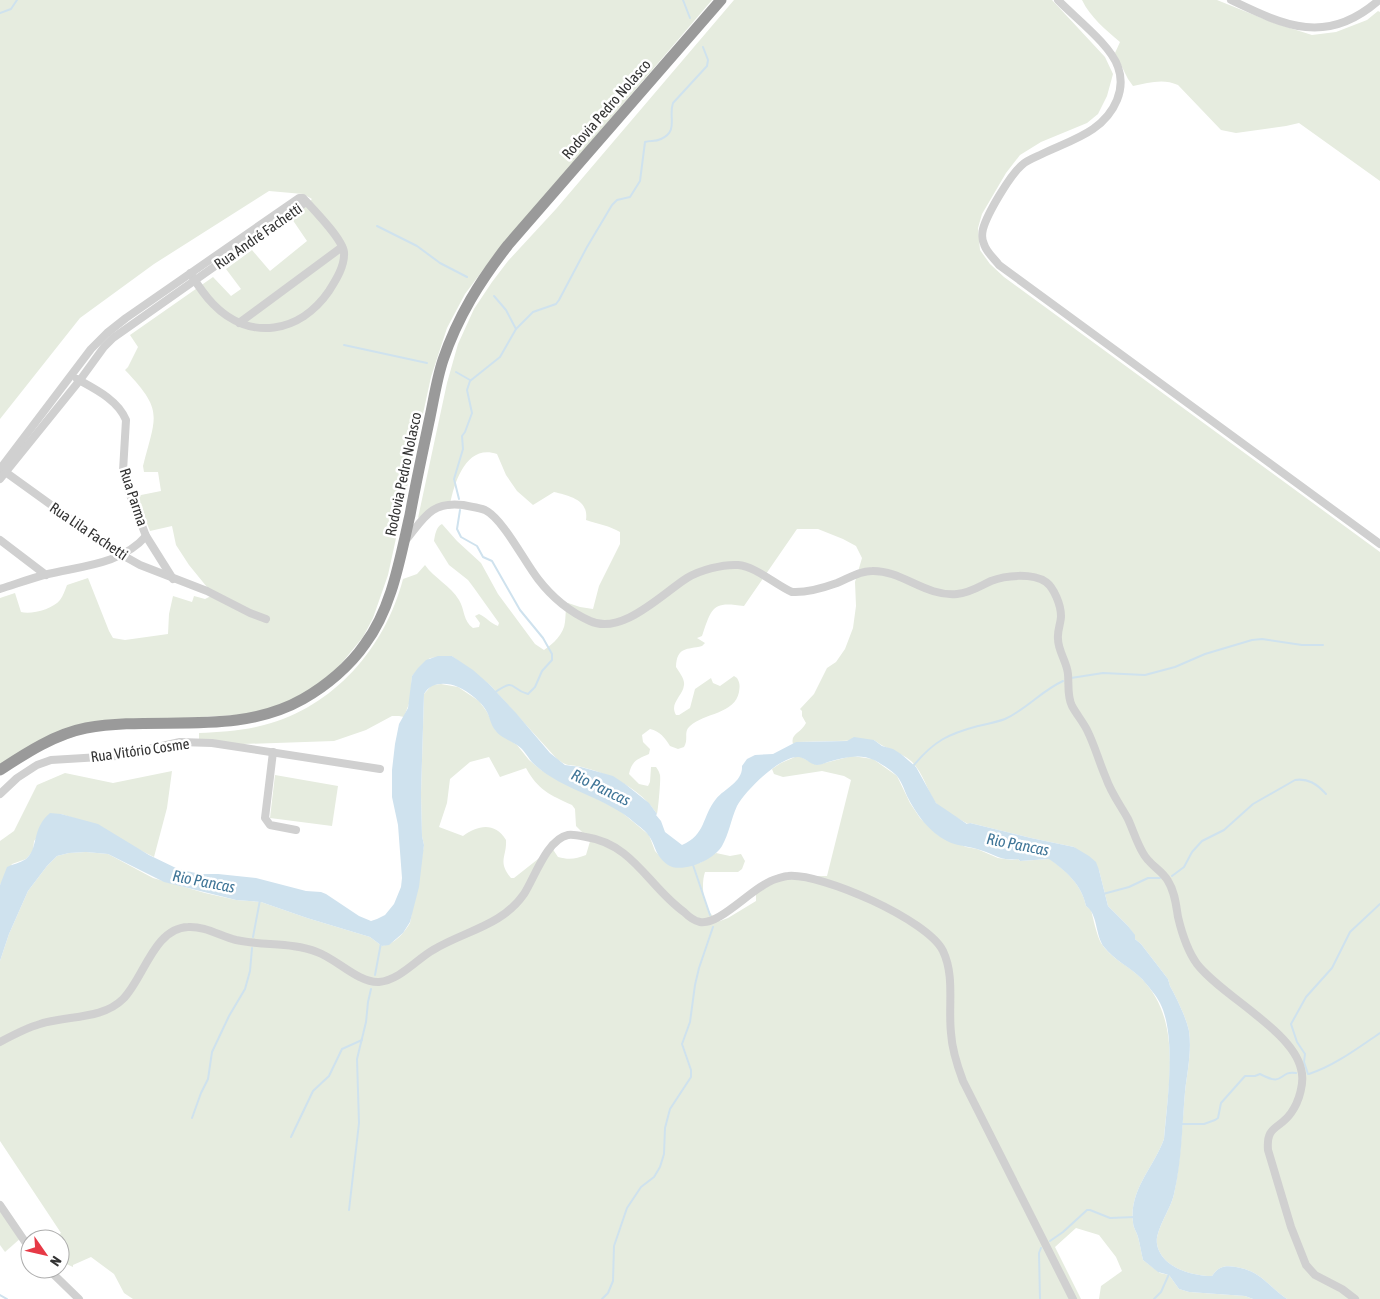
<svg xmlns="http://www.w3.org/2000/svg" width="1380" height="1299" viewBox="0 0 1380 1299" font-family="'Asap Condensed',sans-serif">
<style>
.green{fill:#e6ecdf;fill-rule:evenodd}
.water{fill:#cfe2ee}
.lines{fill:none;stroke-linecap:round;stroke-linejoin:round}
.stream{stroke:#cfe2ee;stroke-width:2}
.minor{stroke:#d0d0d0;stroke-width:8}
.highway{stroke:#9a9a9a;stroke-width:11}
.labels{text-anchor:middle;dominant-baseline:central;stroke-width:5;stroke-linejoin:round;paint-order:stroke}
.street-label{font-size:15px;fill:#333;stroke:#fff}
.water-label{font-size:16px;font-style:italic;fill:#3f7597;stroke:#fff}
</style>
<rect width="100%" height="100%" fill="#fff"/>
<g class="green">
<path d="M0 0H712L495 254 465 294 447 328 431 377 388 575 373 618 363 637 336 670 301 697 254 714 113 722 0 764V598L15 593 21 612C31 615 53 609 60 600 63 596 65 590 67 585L88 578 109 631 113 638 125 640 168 634 169 614 173 596 192 602 194 596 205 599 211 596V592L189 565 176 545 172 526 150 531 136 496 161 491 158 472H144L143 466C156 415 164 411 125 370L128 367 138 347 130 335 213 277 231 296 241 289 226 269 252 250 270 271 307 241 292 219 312 199 303 194 269 191 154 264 80 318 0 419Z"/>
<path d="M734 0H1052L1105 57 1113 74 1107 96 1098 114 1087 123 1041 142 1020 155 1006 173 982 214 978 228 980 250 990 264 1004 277 1380 552V1299H1287C1268 1286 1261 1271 1236 1267 1225 1265 1219 1266 1212 1276 1191 1276 1161 1267 1157 1244 1155 1230 1171 1209 1174 1194 1181 1160 1182 1126 1185 1092 1187 1073 1192 1051 1189 1031 1186 1017 1177 999 1170 986L1168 979 1141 944 1135 939 1134 935 1128 926 1108 906 1099 870 1074 847 1031 838 970 823 968 824C958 818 942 811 935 802 927 790 923 772 911 761 899 751 885 749 874 740L797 742 793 744C790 734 801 733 806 723L802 716V711L800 709 814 694 827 668 836 662 845 649 853 628 856 606 855 582 862 558 856 546 843 539 818 529H797L744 606C712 601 712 607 702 636L697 638 705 643 702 646C687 650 677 646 676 667 679 672 685 679 684 685 683 696 669 703 676 715H679L690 708 695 689 711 678 713 683 720 686 734 676 737 678C740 683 740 686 739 692 735 714 704 713 690 726 683 732 689 739 684 747L678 749 670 746C665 738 660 731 650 729L642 735 643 742 650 749 649 754C638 759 632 760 629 774L639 784 648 786 650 782 651 767H656C658 770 659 771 660 775 661 779 658 811 657 814 641 789 610 774 582 767 569 764 569 768 557 759L490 685 452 656 430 658 412 676 410 701 404 717 399 716H392L366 730 334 741 214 745 199 744V733C221 732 242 731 264 725 334 707 385 648 403 579L417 574 425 565C434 578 451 586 459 600 465 610 463 621 473 628L479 627 480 623 475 616 479 614C486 617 490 623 498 626L499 623 474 588 468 580 449 565 434 541C435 535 436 527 442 524L457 541 481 563 498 594 535 644 544 650C553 644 564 634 565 622 566 615 565 609 568 603L580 607 593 609 599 586 620 544V532C610 526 598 524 586 520 589 500 570 496 554 492L533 505 517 491 506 475 497 454C467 444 455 480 450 504L429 511 418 518 447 383 458 344 474 309 492 282 508 261 556 209Z"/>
<path d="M1082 0H1217L1274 23 1312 35 1336 32 1367 20 1378 11 1380 12V181L1299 123 1286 126 1236 133 1221 130 1178 85C1163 78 1148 83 1133 86L1128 79 1115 53 1120 42C1106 30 1090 17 1082 0Z"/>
<path d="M441 684 458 687 479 701 487 712 496 731 517 745 529 760 541 770 619 810 649 835 655 851 664 861 700 863 716 853 730 856 741 854 745 861 742 869 738 872H705C700 887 704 915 720 921L728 918 756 901V890L787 876H827L851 780 844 776 822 771 783 777 774 774 772 769 781 763 795 757H801L817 765 852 756 873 759 897 776 910 803 920 818 938 835 966 847 977 849 998 858 1012 860 1018 859 1020 861 1050 859C1066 871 1082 885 1086 906L1091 910C1094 921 1096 933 1101 943 1110 958 1129 966 1141 978 1183 1020 1168 1086 1164 1139 1154 1167 1129 1190 1133 1222 1133 1228 1137 1232 1138 1237 1140 1244 1141 1252 1143 1260L1160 1273 1169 1275 1179 1289 1189 1292 1245 1296 1253 1299H1099L1101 1286 1122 1271 1116 1257 1099 1235 1076 1228 1055 1247 1081 1299H133L124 1293 114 1274 91 1257 73 1265V1267L60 1261V1239H54L61 1233 0 1141V961L9 934 28 891 47 866 57 856 69 853 86 852 108 854 153 878 205 893 236 900 261 902 307 918 370 937 382 946C395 944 404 933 410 923L424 845 422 836 421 794 424 694 432 685ZM489 757 500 777 526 768C538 790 550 795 572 805L575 809 576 826 583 833 591 838 586 855C576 859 569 860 558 857L552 848 514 878H511C497 861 507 857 506 840 495 822 478 825 463 836L439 827 447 803 450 779 470 762Z"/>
<path d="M172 771 167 808 154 857 77 819 61 814 34 841 33 851 26 859 12 864 0 885V841L14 831 37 785 65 773 113 783Z"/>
<path d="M275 775 338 786 332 826 270 818Z"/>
<path d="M0 1208 22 1237 5 1252 0 1245Z"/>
</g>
<path class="water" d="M438 656H452L473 670 490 685 516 713 550 753 565 765 581 767 613 776 625 784 649 803 657 814 656 815 661 821 665 832 682 845C706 835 702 816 716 799 725 788 743 782 742 766L747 759 755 755 773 754 796 742 847 741 854 737 874 740 882 746 893 749 901 754 916 767 936 803 967 824 970 823 1031 838 1074 847 1089 856 1096 862 1099 870 1108 906 1128 926 1135 935V939L1141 944 1168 979 1170 986C1177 999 1186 1017 1189 1031 1192 1051 1187 1073 1185 1092 1182 1126 1182 1160 1174 1194 1171 1209 1155 1230 1157 1244 1161 1267 1191 1276 1212 1276 1219 1266 1225 1265 1236 1267 1261 1271 1268 1286 1287 1299H1253L1245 1296 1189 1292 1179 1289 1169 1275 1158 1272 1143 1260C1141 1252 1140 1244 1138 1237 1137 1232 1133 1228 1133 1222 1129 1190 1154 1167 1164 1139 1167 1103 1177 1036 1160 1003 1156 995 1148 986 1142 979 1130 967 1114 960 1104 947 1095 935 1098 914 1086 906 1082 885 1066 871 1049 859L1020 861 1018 859C1002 862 992 853 977 849 967 846 957 846 947 841 929 832 916 814 907 796 904 789 901 780 896 775 891 770 880 763 874 760 859 753 843 758 828 762 825 763 820 765 817 765 811 765 806 758 799 757 781 755 745 791 737 806 731 819 729 834 722 846 714 860 682 874 668 865 655 856 656 846 649 836 646 831 640 827 635 823 606 797 564 791 535 765 528 759 525 750 517 745 510 740 501 738 495 730 491 725 490 718 487 712 482 702 469 692 458 687 446 682 431 682 424 694L421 794 422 836 424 845 419 887 410 922 403 933 389 945 382 946 370 937 307 918 261 902 236 900 164 882 108 854 86 852 69 853 57 856 47 866 28 891 9 934 0 961V885L7 867C13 864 20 863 26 859 39 848 31 829 50 813L61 814 98 824 149 855 178 869 200 874H218L256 878 306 891 321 892 326 894 359 916 371 921 377 919 385 915 394 904 401 887 402 878 398 825 392 797V770L395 744 399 724 408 708 412 676 418 668 426 660Z"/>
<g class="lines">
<g class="stream">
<path d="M683 0 690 18"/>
<path d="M0 13 11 9 17 0"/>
<path d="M377 226 417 246 440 263 467 277"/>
<path d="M494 296 506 310 516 329"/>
<path d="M344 345 427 363"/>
<path d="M456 372 470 380"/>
<path d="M459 499 454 479 463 449 462 436 465 432 472 413 467 390 470 381 500 357 516 329 533 312 556 304 559 300 587 247 612 205 617 200 630 197 640 181 645 142C650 140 655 142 661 139 679 131 668 117 673 103L707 66 708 60 703 47"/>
<path d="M460 510 457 529 461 537 477 546 483 557 492 561 520 610 543 638 552 654V660L542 671 535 687 528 694C509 689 517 677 494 693"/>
<path d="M1071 678 1103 673 1145 675 1175 667 1205 654 1252 640 1262 639 1302 645H1323"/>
<path d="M914 765C934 741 948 734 978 726 987 724 997 722 1005 719 1027 709 1041 691 1063 681"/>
<path d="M693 865 710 915"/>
<path d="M1172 876 1184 867 1192 852 1202 841 1224 830 1253 804 1295 780C1308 778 1317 784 1326 794"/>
<path d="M1103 894 1129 887 1148 878H1160"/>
<path d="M253 937 260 900"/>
<path d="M375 975 381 943"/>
<path d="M1308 1074 1304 1062 1305 1054 1297 1042 1291 1024 1306 997 1332 968 1350 932 1380 904"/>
<path d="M1309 1074C1334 1066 1358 1048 1380 1033"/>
<path d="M192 1118 201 1093 208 1079 212 1052 229 1016 245 989 250 971 252 948"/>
<path d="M1182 1124H1204L1215 1120 1218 1118 1221 1103 1245 1076H1255L1260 1074C1286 1088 1278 1070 1296 1073"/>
<path d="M291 1137 313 1091 329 1076 342 1049 362 1040"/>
<path d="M349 1210 359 1123 357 1059 366 1022 368 1002 371 989"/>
<path d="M1050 1241 1063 1232 1087 1210H1090L1110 1218 1135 1217"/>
<path d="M0 1295 7 1299"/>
<path d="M602 1299 608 1293 613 1281 614 1246 627 1208 641 1187 654 1177 660 1167 664 1154 665 1128 670 1109 691 1077V1070L682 1044 690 1022 695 985 699 968 713 927"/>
<path d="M1040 1299 1039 1253 1041 1248"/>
<path d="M1154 1299 1161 1292 1169 1274"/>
</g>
<g class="minor">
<path d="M1058 0C1074 17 1111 45 1118 67 1122 78 1121 90 1117 100 1104 132 1071 140 1042 154 1036 157 1027 160 1022 165 1010 175 987 214 983 229 982 233 982 240 984 244 986 252 994 258 999 265L1380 544"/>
<path d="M1231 0C1285 26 1327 46 1379 0"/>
<path d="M239 323 342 247"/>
<path d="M77 379C95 389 118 400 126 420L123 471 129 492 146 536 173 579"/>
<path d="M0 469 91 349 107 333 126 318 299 198H303C313 209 342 238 344 252 345 266 336 280 329 291 300 333 250 342 213 304 204 295 197 284 190 273"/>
<path d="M4 471 115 551 140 565 207 591 250 613 266 619"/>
<path d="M0 479 80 380 104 347 113 338 306 202"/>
<path d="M0 540 46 575"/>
<path d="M406 540C424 518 431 501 463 505 471 507 478 507 485 510 503 519 524 561 538 579 551 596 570 612 590 621 622 636 663 593 687 578 700 570 723 564 738 565 755 566 776 585 792 592 807 593 823 588 837 583 849 578 859 571 872 571 902 570 925 597 957 594 970 593 980 586 991 581 1006 575 1032 573 1046 582 1054 588 1061 605 1061 616 1061 623 1057 631 1058 639 1058 651 1067 662 1068 674 1069 685 1067 696 1072 706 1077 715 1083 722 1087 730 1095 746 1099 762 1106 778 1111 793 1121 806 1128 819 1133 830 1137 843 1143 853 1149 865 1162 870 1168 881 1175 892 1176 905 1178 917 1182 934 1187 950 1197 964 1222 996 1293 1031 1301 1069 1305 1082 1299 1102 1291 1113 1279 1130 1266 1125 1268 1150L1291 1227 1306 1265 1315 1275 1342 1289 1355 1299"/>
<path d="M0 589C16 584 32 578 48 574 82 566 122 564 146 536"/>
<path d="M273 752 265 818 270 825 296 830"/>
<path d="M0 794 17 778 37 765 51 760 117 756 180 742 212 743 380 769"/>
<path d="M0 1042C13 1035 26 1028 40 1024 67 1015 102 1020 123 999 144 978 154 928 188 927 205 926 220 936 236 940 263 946 292 942 317 952 337 959 358 983 379 982 400 980 417 959 433 950 464 931 502 926 524 894 534 879 547 839 568 835 573 834 581 836 586 837 633 844 649 887 684 912 688 916 695 921 700 922 720 926 754 885 776 879 780 878 784 876 788 876 822 873 928 920 943 951 955 976 948 1006 951 1033 952 1050 957 1065 963 1081L1073 1299"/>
<path d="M0 1205 30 1249"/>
<path d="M48 1269 79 1299"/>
</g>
<path class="highway" d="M0 770C26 753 55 734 86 728 158 715 236 737 303 699 326 686 350 666 365 644 392 608 400 558 410 515 416 482 423 450 430 417 434 398 437 378 443 360 458 316 480 281 508 245L721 0"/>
</g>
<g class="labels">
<g class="street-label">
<text transform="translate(606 109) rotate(-49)">Rodovia Pedro Nolasco</text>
<text transform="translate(258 236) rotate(-35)">Rua André Fachetti</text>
<text transform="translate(403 474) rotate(-78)">Rodovia Pedro Nolasco</text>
<text transform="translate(134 497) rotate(72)">Rua Parma</text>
<text transform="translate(89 531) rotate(34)">Rua Lila Fachetti</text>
<text transform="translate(140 750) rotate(-8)">Rua Vitório Cosme</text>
</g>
<g class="water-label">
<text transform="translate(601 787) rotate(26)">Rio Pancas</text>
<text transform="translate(1018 844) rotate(11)">Rio Pancas</text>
<text transform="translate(204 881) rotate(11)">Rio Pancas</text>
</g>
</g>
<g transform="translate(45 1254) rotate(124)"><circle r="24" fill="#ffffff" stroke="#adadad"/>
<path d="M0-4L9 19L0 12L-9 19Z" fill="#e63946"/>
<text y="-8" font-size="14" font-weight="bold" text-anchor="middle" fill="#333333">N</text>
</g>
</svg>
